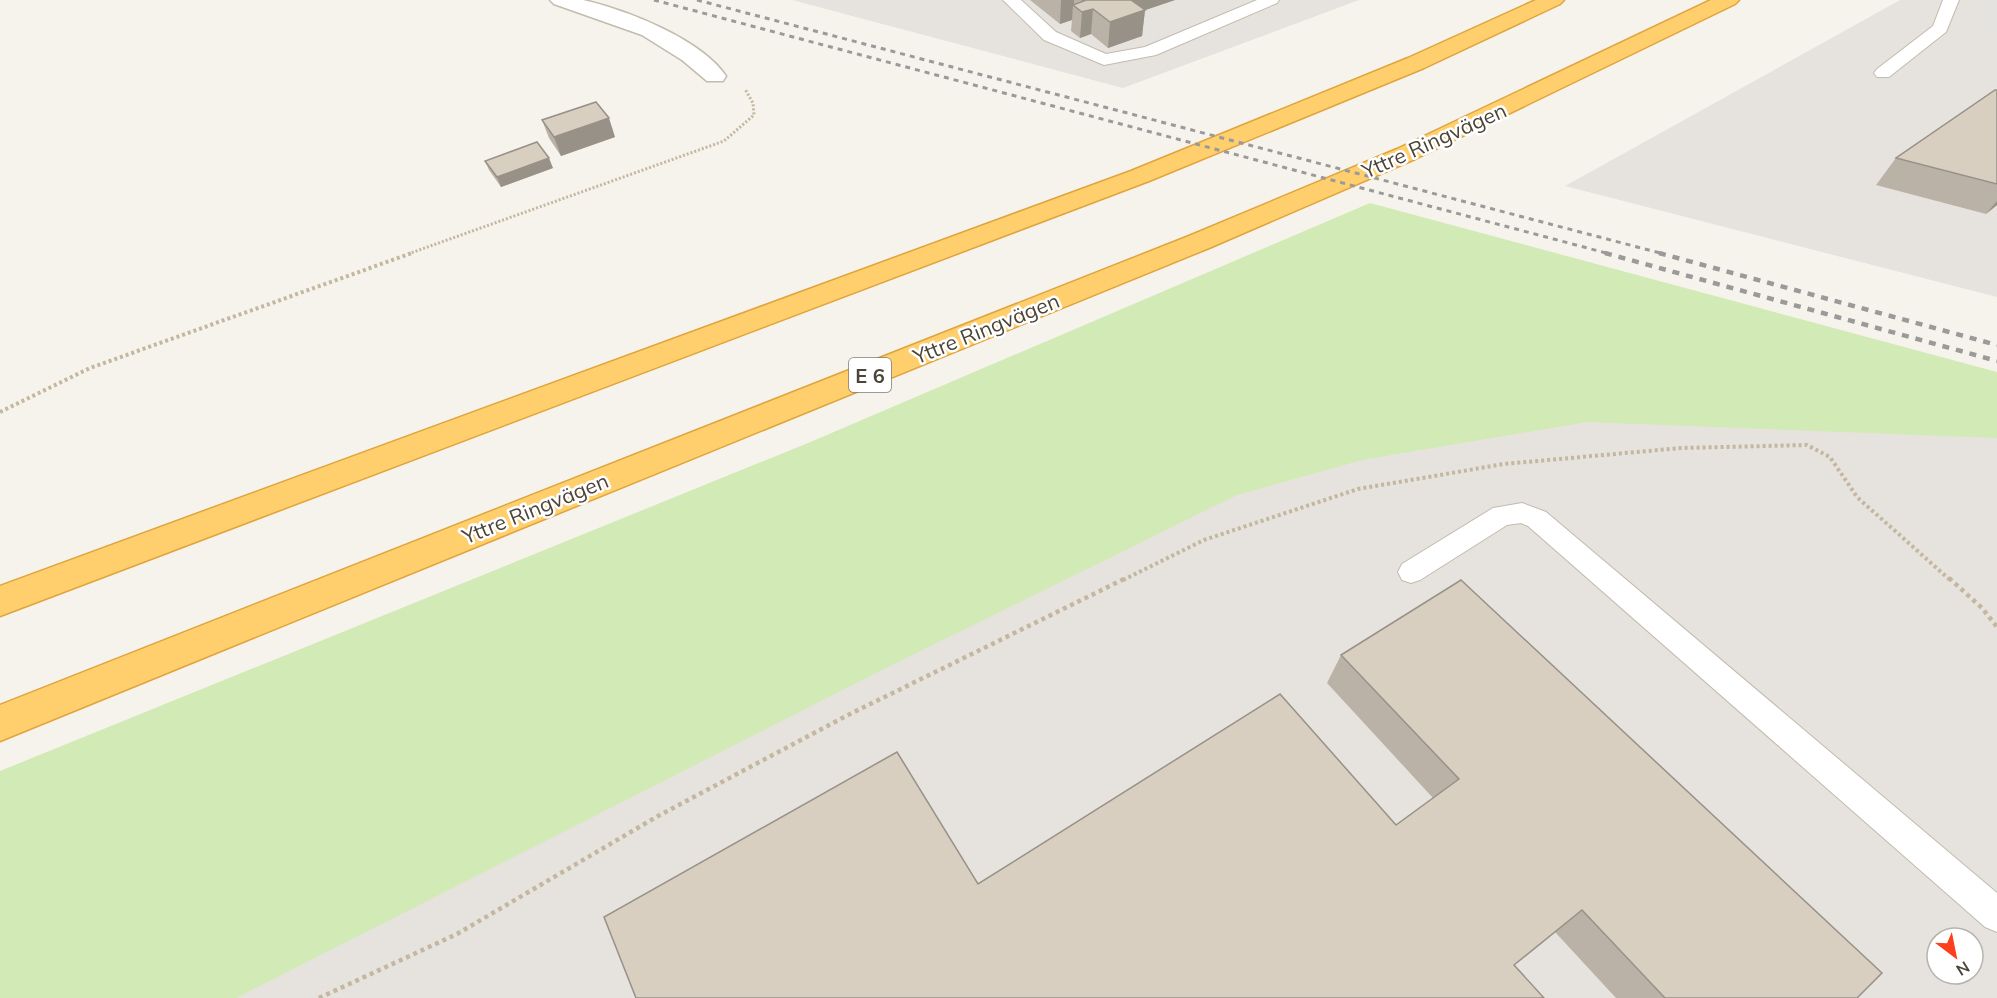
<svg xmlns="http://www.w3.org/2000/svg" width="1997" height="998" viewBox="0 0 1997 998" font-family="Mulish,sans-serif">
<style>
.industrial{fill:#e6e2dd;fill-rule:evenodd}
.green{fill:#d2eab5}
.parking{fill:#e5e3e0}
.lines{fill:none;stroke-linecap:round;stroke-linejoin:round}
.lane-casing{stroke:#c2bbae;stroke-width:2}
.street-casing{stroke:#c2bbae;stroke-width:3}
.highway-casing{stroke:#e0a43c;stroke-width:3}
.path-far2{stroke:#c4b79f;stroke-width:3;stroke-dasharray:2 2;stroke-linecap:butt}
.path-far1{stroke:#c4b79f;stroke-width:4;stroke-dasharray:3 3;stroke-linecap:butt}
.path{stroke:#c4b79f;stroke-width:4.5;stroke-dasharray:4 4;stroke-linecap:butt}
.lane{fill:#fff;fill-rule:evenodd}
.street{fill:#fff;fill-rule:evenodd}
.highway{fill:#ffcf6e;fill-rule:evenodd}
.rail-far1{stroke:#9a9a9a;stroke-width:3;stroke-dasharray:5 5;stroke-linecap:butt}
.rail{stroke:#9a9a9a;stroke-width:4.5;stroke-dasharray:7 7;stroke-linecap:butt}
.wall{fill:#bab2a6}
.shaded-wall{fill:#979187}
.building{fill:#d8cfc1;stroke:#979187;stroke-width:1.5}
.labels{text-anchor:middle;dominant-baseline:central;stroke-width:5;stroke-linejoin:round;paint-order:stroke}
.shield{fill:#fff;stroke:#817c74;stroke-width:1.5}
.shield-label{font-size:20px;font-weight:bold;fill:#4b4439}
.street-label{font-size:21px;fill:#4b4439;stroke:#fff}
</style>
<rect width="100%" height="100%" fill="#f6f3ec"/>
<g class="industrial">
<path d="M792 0H1359L1123 88Z"/>
<path d="M1900 0H1997V297L1565 186Z"/>
<path d="M1490 417 1997 424V998H176L1277 455ZM1937 938H1973V974H1937Z"/>
</g>
<path class="green" d="M1370 203 1997 372V438L1587 422 1362 460 1237 495 882 670 236 998H0V771L808 443Z"/>
<path class="parking" d="M1982 0H1997V33L1956 18Z"/>
<g class="lines">
<g class="lane-casing">
<g id="lane">
<path d="M1003 0H1021L1056 32 1106 54 1145 47 1257 0H1279L1277 3 1156 55 1104 65 1044 40Z"/>
<path d="M1943 0H1959L1946 32 1889 77H1877L1874 73 1877 69 1933 26Z"/>
<path d="M1522 503 1546 512 1997 893V932L1985 927 1528 526 1521 523 1507 525 1420 580 1411 583 1402 580 1398 572 1402 564 1493 508Z"/>
</g>
</g>
<g class="street-casing">
<path id="street" d="M550 0C561 0 573 0 583 0 627 10 701 39 726 76L723 81H707L682 60 642 35 554 4Z"/>
</g>
<g class="highway-casing">
<g id="highway">
<path d="M1536 0H1564L1560 4 1424 68 1149 181 0 616V586L1131 171 1408 58Z"/>
<path d="M1711 0H1739L1735 4 1415 159 1209 248 0 741V705L1189 236 1397 149Z"/>
</g>
</g>
<path class="path-far2" d="M408 254 724 141 754 115 753 103 745 89"/>
<g class="path-far1">
<path d="M0 412 90 368 412 253"/>
<path d="M1123 580 1204 540 1358 489 1504 464 1681 448 1807 445 1830 457 1857 497 1950 580"/>
</g>
<g class="path">
<path d="M1949 578 1982 608 1997 627"/>
<path d="M319 998 457 934 658 816 846 716 1126 578"/>
</g>
<use href="#lane" class="lane"/>
<use href="#street" class="street"/>
<use href="#highway" class="highway"/>
<g class="rail-far1">
<path d="M654 0 1610 254"/>
<path d="M697 0 1664 254"/>
</g>
<g class="rail">
<path d="M1605 253 1997 361"/>
<path d="M1659 253 1997 345"/>
</g>
</g>
<g class="wall">
<path d="M1030 0H1175L1145 10 1142 36 1108 48 1091 34 1080 38 1071 31 1072 20 1060 24Z"/>
<path d="M1997 90V205L1986 214 1876 185 1896 158Z"/>
<path d="M542 120 615 137 561 156 549 138Z"/>
<path d="M485 161 553 168 501 187 489 170Z"/>
<path d="M1341 655 1857 998H1616L1555 932 978 884 1396 825 1433 798 1327 683Z"/>
</g>
<g class="shaded-wall">
<path d="M1061 0H1074V6L1073 5 1072 20 1060 24Z"/>
<path d="M1121 0H1175L1119 19Z"/>
<path d="M1093 9 1091 34 1080 38 1082 12Z"/>
<path d="M1145 10 1142 36 1108 48 1110 22Z"/>
<path d="M609 118 615 137 561 156 554 137Z"/>
<path d="M549 158 553 168 501 187 497 177Z"/>
<path d="M1997 201V205L1986 214Z"/>
</g>
<g class="building">
<path d="M1082 0H1131L1145 10 1110 22 1093 9 1082 12 1073 5 1084 1Z"/>
<path d="M1995 90H1997V184L1896 158Z"/>
<path d="M596 102 609 118 554 137 542 120Z"/>
<path d="M537 142 549 158 497 177 485 161Z"/>
<path d="M1461 580 1882 973 1857 998H1665L1582 910 1514 965 1544 998H636L604 917 897 752 978 884 1280 694 1396 825 1459 779 1341 655Z"/>
</g>
<g class="labels">
<rect class="shield" x="849" y="358" width="42" height="34" rx="4.5"/>
<g class="shield-label">
<text x="870" y="375">E 6</text>
</g>
<g class="street-label">
<text transform="translate(1434 140) rotate(-24)">Yttre Ringvägen</text>
<text transform="translate(986 328) rotate(-22)">Yttre Ringvägen</text>
<text transform="translate(535 508) rotate(-22)">Yttre Ringvägen</text>
</g>
</g>
<g transform="translate(1955 956) rotate(148)"><circle r="28" fill="#ffffff" stroke="#b7b4b0" stroke-width="1.5"/>
<path d="M0-4.5L10 22L0 15L-10 22Z" fill="#fc3f1d"/>
<text y="-9" font-size="16" font-weight="bold" text-anchor="middle" fill="#4b4439">N</text>
</g>
</svg>
